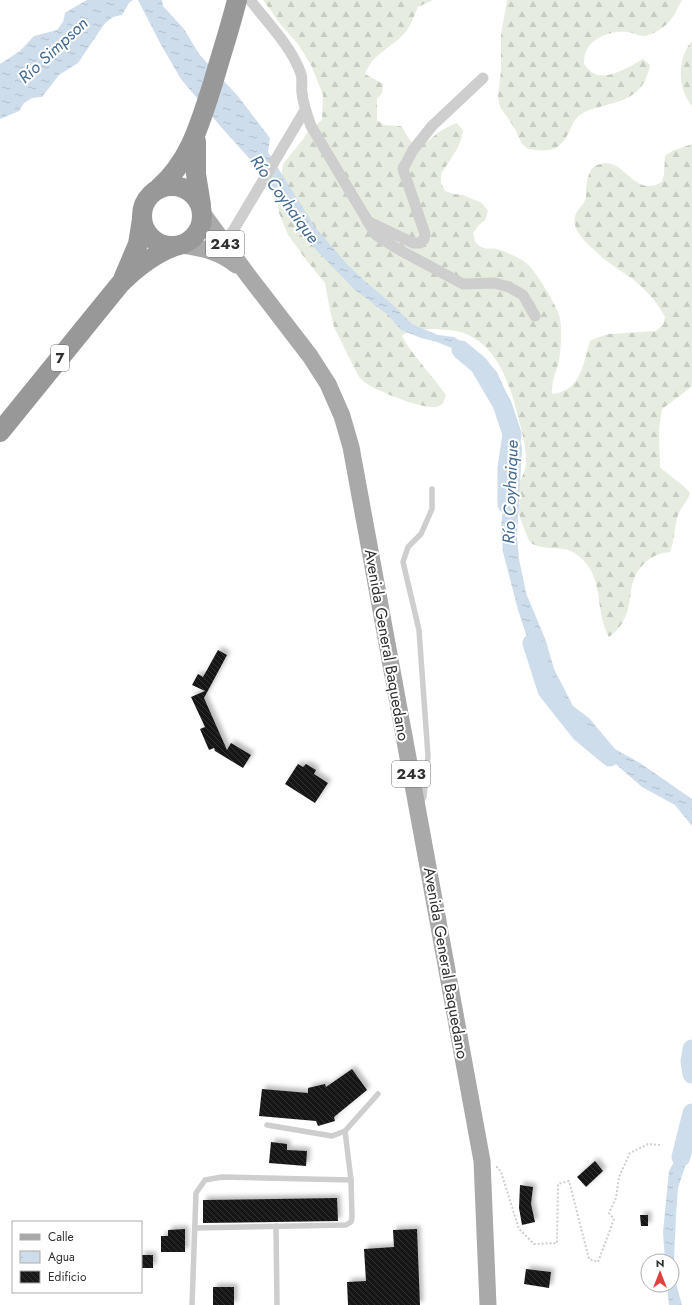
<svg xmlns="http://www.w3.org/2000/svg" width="692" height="1305" viewBox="0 0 692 1305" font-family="Jost,sans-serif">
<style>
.forest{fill:url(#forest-firs)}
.water{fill:url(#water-ripples)}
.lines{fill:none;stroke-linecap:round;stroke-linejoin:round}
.river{stroke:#ceddec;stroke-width:19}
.building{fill:url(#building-back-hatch);filter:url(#shadow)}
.path{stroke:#cecece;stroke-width:2;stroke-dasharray:2 2;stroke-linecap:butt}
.lane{stroke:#cecece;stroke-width:5.5}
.street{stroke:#cecece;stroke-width:11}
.primary{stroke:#a9a9a9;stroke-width:17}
.highway{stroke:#989898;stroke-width:20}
.labels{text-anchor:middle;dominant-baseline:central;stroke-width:4;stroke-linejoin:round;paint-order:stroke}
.shield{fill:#fff;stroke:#6f6f6f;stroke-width:1}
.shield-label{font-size:15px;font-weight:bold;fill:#313131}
.street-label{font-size:16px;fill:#313131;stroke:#fff}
.water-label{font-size:17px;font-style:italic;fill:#416a92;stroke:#fff}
</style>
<defs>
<pattern id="forest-firs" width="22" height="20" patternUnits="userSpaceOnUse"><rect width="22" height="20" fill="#e6ede0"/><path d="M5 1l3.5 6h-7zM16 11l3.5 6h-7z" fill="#c6ccc1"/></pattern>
<pattern id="water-ripples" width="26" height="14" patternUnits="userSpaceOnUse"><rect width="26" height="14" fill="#ceddec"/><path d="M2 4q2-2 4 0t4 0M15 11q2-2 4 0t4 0" fill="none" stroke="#b1becb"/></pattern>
<pattern id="building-back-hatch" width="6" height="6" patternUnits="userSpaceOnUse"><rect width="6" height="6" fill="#181818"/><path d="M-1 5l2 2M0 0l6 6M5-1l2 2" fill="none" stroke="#313131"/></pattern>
<filter id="shadow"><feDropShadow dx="3.5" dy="-3.5" stdDeviation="2" flood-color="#0004"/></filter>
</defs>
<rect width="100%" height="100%" fill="#fff"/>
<g class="forest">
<path d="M263 0H433L418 7C414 15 412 23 407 30 395 47 373 52 365 74L383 84 382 93 377 99V120L384 125 401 126C408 135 408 141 418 147 425 144 428 141 434 136 441 130 448 126 457 123L463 130 461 140 457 149 441 174V183L445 191 454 194 463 195 482 203 488 211 485 220 479 225 473 233 475 242C486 253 488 246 500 250 507 252 519 258 525 262 535 269 555 303 559 315 562 322 561 347 560 355 558 369 551 380 552 394 581 391 583 364 590 341L599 337 609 334 656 331 663 325 665 317C657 302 647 291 634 280 631 277 627 276 624 273 611 265 578 240 575 225 572 209 586 207 586 195 586 186 587 169 597 165 626 154 631 199 662 182L664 174 665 156 672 151 692 144V386L682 394 662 409 659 429 660 467C669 476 681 482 690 493 687 503 682 505 678 515 674 527 675 540 670 552 661 553 654 555 647 561 624 580 636 600 622 623 619 629 614 633 609 637 595 613 604 581 583 560 579 556 574 552 568 550 557 547 534 550 529 540 526 534 515 505 515 500 515 487 525 476 526 463 526 448 523 435 519 421 510 383 495 334 449 330 439 329 419 328 410 331 407 332 404 334 402 336 414 358 432 375 446 395L443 403C441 405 438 407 435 407 422 409 373 390 363 381 360 379 359 376 357 373L334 327 330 310 325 283 307 261 288 235 279 213 278 204 283 164 304 138 308 131 322 120 323 95 311 65 298 44 282 26Z"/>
<path d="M507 0H682C673 17 669 27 649 35 641 38 635 33 628 32 612 30 589 37 585 55 584 57 584 61 584 64 588 69 592 74 599 75 611 78 633 65 643 59L650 65C645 92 629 100 603 106 596 108 586 110 580 115 575 118 572 125 570 130 559 152 551 152 528 149L522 144 514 127 500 107 498 97 501 71V35Z"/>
<path d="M692 41V106C677 89 677 58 692 41Z"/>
</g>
<g class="water">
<path d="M87 0H133L129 3 122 15 113 17 105 23 78 63 59 75 42 97 32 98 24 103 19 111 0 119V64L20 51 34 36 57 30 63 22 65 13 73 8Z"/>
<path d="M138 0H162L163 6 184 29 199 54 237 95 270 138 268 152 315 227 347 264 365 281 393 305 412 324 438 335 454 337 482 355 497 372 505 390 518 431 522 448 517 536 519 559 526 593 546 641 554 669 573 706 589 718 615 749 640 763 692 799V826L675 805 642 787 603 753 566 716 548 685 531 649 518 610 503 552 501 527 503 508 509 462 507 434 500 394 486 370 454 349 437 342 421 338 401 330 388 315 354 289 320 254 301 233 274 192 249 158 221 127 181 79 160 43Z"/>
<path d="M692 1120V1145L678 1188 676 1215 674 1261 677 1287 682 1305H669L667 1285H672V1261H665L663 1232 669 1171 674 1162Z"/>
</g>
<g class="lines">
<g class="river">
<path d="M461 350 479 365 502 404 512 434 507 468V504"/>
<path d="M532 643 547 690 581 733 610 757"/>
<path d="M692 1049 690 1061 692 1074"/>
<path d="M681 1157 692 1113"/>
</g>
</g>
<g class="building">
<path d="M218 650 227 655 204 698 227 750 231 743 251 755 243 768 215 751 214 748 209 750 200 729 205 727 191 697 205 691 192 685 198 674 203 677Z"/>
<path d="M298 764 303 767 306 764 316 770 314 774 328 783 315 803 285 784Z"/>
<path d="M352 1069 367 1090 334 1117 335 1121 318 1126 316 1121 259 1116 262 1089 308 1093V1088L325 1084 326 1087Z"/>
<path d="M271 1142 287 1144V1150L307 1151 306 1166 269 1163Z"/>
<path d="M595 1161 603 1171 586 1187 577 1177Z"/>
<path d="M520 1185 533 1187 531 1204 535 1222 522 1225 519 1208Z"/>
<path d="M337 1198 338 1221 203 1223V1200Z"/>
<path d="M640 1215H648V1226H641Z"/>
<path d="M185 1229V1252H161V1236H168V1230Z"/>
<path d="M417 1229 420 1305H348L347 1282 366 1281 364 1249 394 1247 393 1230Z"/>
<rect x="141" y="1255" width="12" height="13"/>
<path d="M526 1269 551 1272 549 1288 524 1284Z"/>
<rect x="213" y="1287" width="21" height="18"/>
</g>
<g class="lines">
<path class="path" d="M496 1167H497L501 1172 519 1229 534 1244 557 1243 558 1184 569 1181 589 1259 598 1262 614 1219 609 1213 616 1198 619 1177 630 1153 648 1144 660 1145"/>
<g class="lane">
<path d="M421 802 424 797 428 756 419 630 403 562 408 547 421 534 432 509V489"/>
<path d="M267 1125 332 1136 345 1131 378 1094"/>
<path d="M276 1226 277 1305"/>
<path d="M195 1228 346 1225 351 1222 352 1217 351 1180 345 1131"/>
<path d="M192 1305 196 1193 205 1180 222 1177 351 1180"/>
</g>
<g class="street">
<path d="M250 0C267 22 292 47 301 74 303 80 301 87 302 93 303 104 307 115 311 126L376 235 396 248 463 284 494 283 509 287 523 295 535 316"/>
<path d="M367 221 413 243H420L424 239 425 234 403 169 413 150 432 126 483 78"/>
<path d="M224 244 233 231 305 110"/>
</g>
<g class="primary">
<path d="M203 214 247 274 310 356 328 384 342 416 351 447 482 1161 488 1305"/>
<path d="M182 245C203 248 220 252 236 265"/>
</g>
<g class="highway">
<path d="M196 141V174L201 205"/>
<circle cx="172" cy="216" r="30"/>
<path d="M159 188C191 159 200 123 213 83 221 55 230 28 237 0"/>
<path d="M124 277 138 244 142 219"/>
<path d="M0 432 120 284C136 268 152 255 173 247"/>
</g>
</g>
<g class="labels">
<g class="shield">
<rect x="206" y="231" width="38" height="26" rx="3"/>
<rect x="51" y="345" width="18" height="26" rx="3"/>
<rect x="392" y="761" width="38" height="26" rx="3"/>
</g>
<g class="shield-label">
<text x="225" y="244">243</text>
<text x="60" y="358">7</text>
<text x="411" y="774">243</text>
</g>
<g class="street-label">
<text transform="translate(387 645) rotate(80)">Avenida General Baquedano</text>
<text transform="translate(446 963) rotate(80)">Avenida General Baquedano</text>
</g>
<g class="water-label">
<text transform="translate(53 50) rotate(-43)">Río Simpson</text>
<text transform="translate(285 199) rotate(54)">Río Coyhaique</text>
<text transform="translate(510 492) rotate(-88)">Río Coyhaique</text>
</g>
</g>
<rect x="12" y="1221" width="130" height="72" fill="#ffffff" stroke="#adadad"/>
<rect x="20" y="1234" width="20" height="6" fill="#a9a9a9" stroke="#adadad"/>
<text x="48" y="1241" font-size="12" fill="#313131">Calle</text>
<rect x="20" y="1251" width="20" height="12" fill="url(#water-ripples)" stroke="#adadad"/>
<text x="48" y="1261" font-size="12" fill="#313131">Agua</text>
<rect x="20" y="1271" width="20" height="12" fill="url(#building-back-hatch)" stroke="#adadad"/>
<text x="48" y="1281" font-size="12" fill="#313131">Edificio</text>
<g transform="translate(660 1273)"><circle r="19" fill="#ffffff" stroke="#adadad"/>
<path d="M0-3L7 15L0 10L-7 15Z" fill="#df413c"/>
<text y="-6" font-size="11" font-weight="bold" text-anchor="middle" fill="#313131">N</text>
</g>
</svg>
